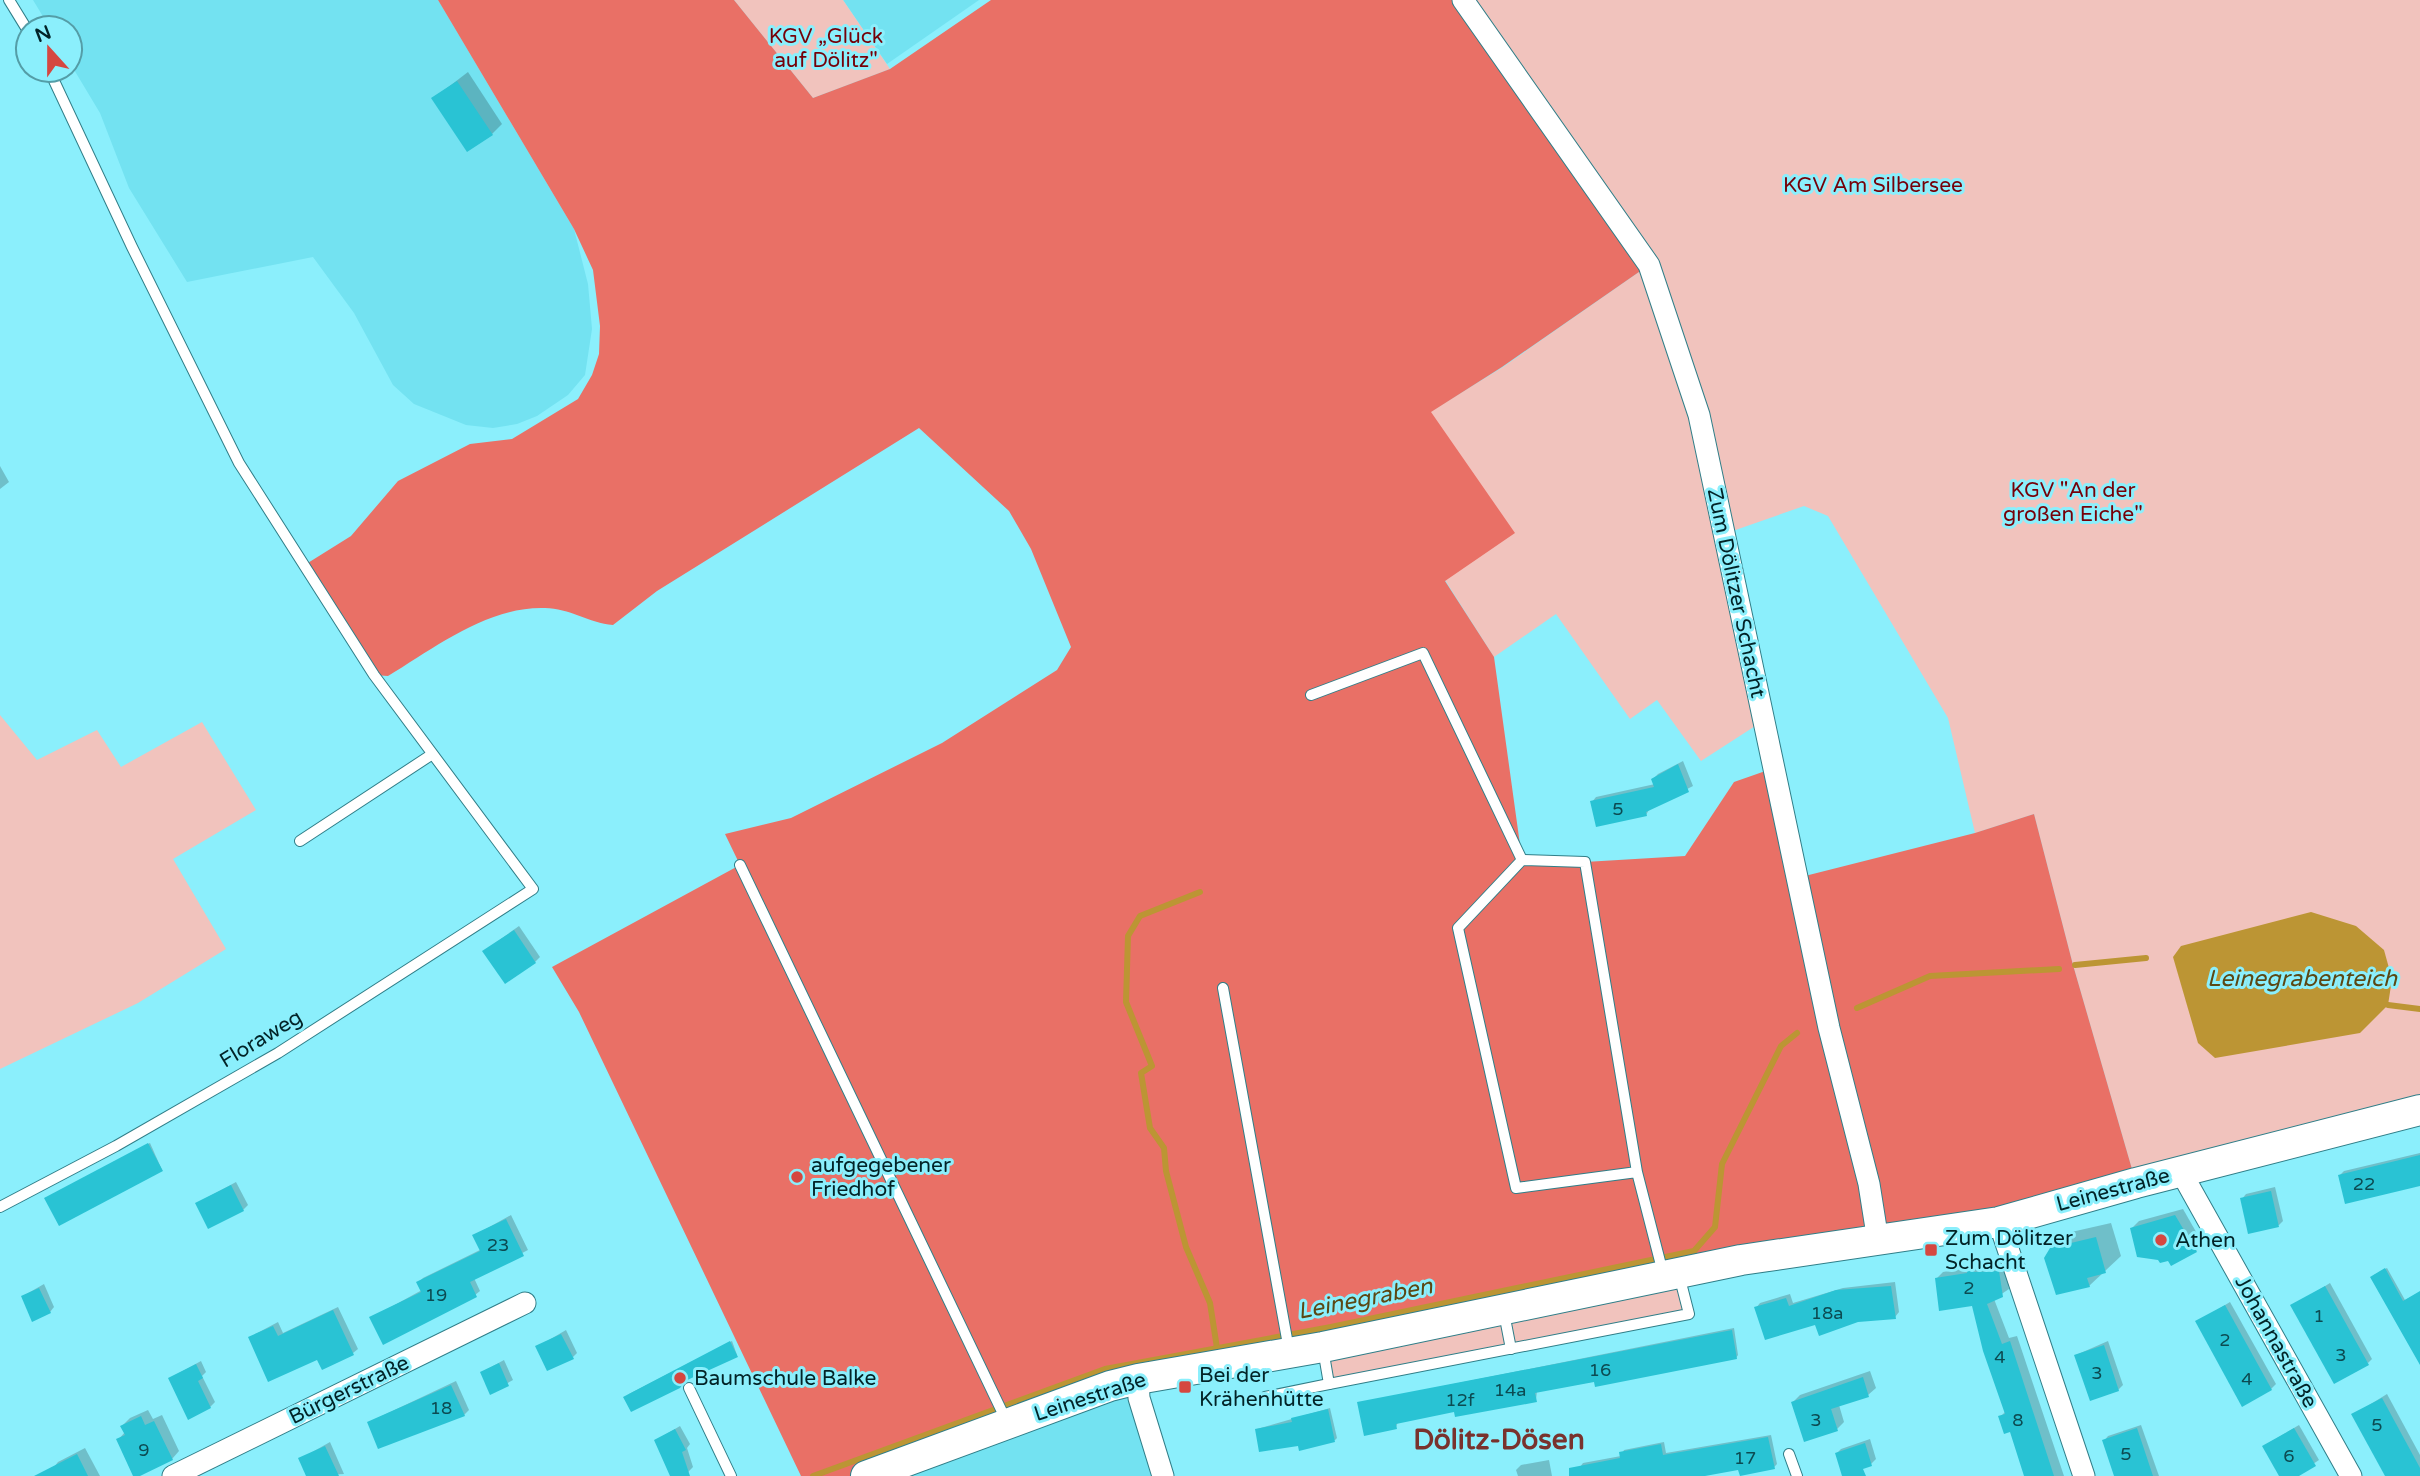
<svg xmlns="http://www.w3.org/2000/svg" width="2420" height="1476" viewBox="0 0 2420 1476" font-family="'Varela Round',sans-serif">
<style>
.built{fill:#73e2f1}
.green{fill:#f1c3bd}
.forest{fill:#e97066}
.water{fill:#bc9534}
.shadow{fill:#0003}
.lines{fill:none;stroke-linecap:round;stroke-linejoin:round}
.stream{stroke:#bc9534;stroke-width:6}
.building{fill:#29c3d4}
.service-casing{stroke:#307e88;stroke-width:12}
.minor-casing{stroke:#307e88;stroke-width:23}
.secondary-casing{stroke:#307e88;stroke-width:32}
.service{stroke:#fff;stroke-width:10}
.minor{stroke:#fff;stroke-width:21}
.secondary{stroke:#fff;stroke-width:30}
.poi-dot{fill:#d54740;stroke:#8beffc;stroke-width:2.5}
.labels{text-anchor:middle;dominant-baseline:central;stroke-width:6;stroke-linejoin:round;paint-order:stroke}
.number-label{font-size:18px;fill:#0c4b52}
.park-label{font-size:21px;fill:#760008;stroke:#8beffc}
.street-label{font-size:21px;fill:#022327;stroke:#8beffc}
.poi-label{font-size:21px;fill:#022327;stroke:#8beffc;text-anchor:start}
.water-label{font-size:23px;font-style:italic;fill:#5c4814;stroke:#8beffc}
.district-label{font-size:28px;font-weight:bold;fill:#79322d;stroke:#8beffc}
</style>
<rect width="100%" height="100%" fill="#8beffc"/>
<g class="built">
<path d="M33 0H438L574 229 588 284 592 329 585 375 568 395 537 416 517 424 493 428 466 425 414 404 393 385 354 313 313 257 187 282 129 188 100 113 70 63V28H50Z"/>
<path d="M843 0H979L887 64Z"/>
<path d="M1138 1379 1163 1476H866Z"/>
</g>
<g class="green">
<path d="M734 0H843L890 69 813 98Z"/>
<path d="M1463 0H2420V1110L2136 1183 2073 965 2034 814 1975 833 1948 718 1828 516 1804 506 1724 534 1763 721 1701 761 1657 700 1630 719 1556 614 1494 657 1445 580 1430 412 1503 367 1649 265Z"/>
<path d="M0 715 37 760 97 730 121 767 202 722 256 810 173 859 226 949 138 1003 0 1069Z"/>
<path d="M1678 1272 1689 1314 1329 1384 1323 1347Z"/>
</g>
<path class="forest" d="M438 0H734L813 98 890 69 991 0H1463L1649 265 1502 367 1431 412 1515 533 1445 581 1494 657 1522 859 1585 862 1685 856 1734 782 1774 768 1797 878 1975 833 2034 814 2073 965 2136 1183 1138 1379 866 1476H801L579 1012 552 967 740 865 725 834 791 818 942 743 1057 670 1071 647 1031 549 1009 511 919 428 657 591 613 625C589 623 569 608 545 608 488 606 434 648 388 676L374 675 303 566 351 536 398 481 470 444 512 439 578 399 592 375 599 354 600 326 593 270 574 229Z"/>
<path class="water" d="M2311 912 2356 926 2384 950 2392 979 2388 1005 2360 1033 2215 1058 2198 1043 2173 957 2181 946Z"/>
<g class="shadow">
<path d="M468 72 502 124 492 134 434 98Z"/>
<path d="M0 466 9 482 0 489Z"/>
<path d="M1683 761 1693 786 1650 808 1646 815 1592 802 1596 797 1655 784 1653 779 1658 774Z"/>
<path d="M519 926 540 957 535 962 484 951Z"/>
<path d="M150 1143 162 1170 48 1197Z"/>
<path d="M2420 1153V1185L2340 1175 2344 1171Z"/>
<path d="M236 1182 248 1205 243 1210 197 1203Z"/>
<path d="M2275 1187 2283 1221 2279 1225 2250 1232 2242 1199 2246 1194Z"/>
<path d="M2183 1209 2203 1244 2196 1251 2132 1228 2139 1221Z"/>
<path d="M511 1215 528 1250 474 1278 480 1291 475 1295 371 1318 422 1290 418 1283 423 1278 482 1249 475 1235Z"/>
<path d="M2111 1223 2121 1256 2089 1286 2051 1249 2067 1233Z"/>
<path d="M1980 1262 1981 1266 2006 1265 2009 1289 1994 1299 2009 1338 2017 1336 2064 1476H2027L2011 1430 2000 1417 2006 1411 1973 1304 1936 1279 1943 1272 1972 1267Z"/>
<path d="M2387 1268 2405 1300 2420 1292V1352L2374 1275Z"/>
<path d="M1895 1282 1899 1312 1895 1317 1816 1322 1756 1308 1760 1303 1790 1294 1793 1303 1843 1288Z"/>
<path d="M2330 1283 2372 1359 2368 1363 2293 1306Z"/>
<path d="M44 1284 54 1307 50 1312 23 1296Z"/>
<path d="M2230 1302 2276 1384 2271 1389 2197 1322Z"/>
<path d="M338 1307 358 1349 353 1353 250 1337 278 1322 283 1333Z"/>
<path d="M1734 1328 1738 1355 1736 1358 1537 1391 1536 1400 1455 1410 1398 1422 1396 1427 1359 1403Z"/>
<path d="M566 1330 577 1353 573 1357 537 1347Z"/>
<path d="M732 1341 737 1355 627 1395Z"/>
<path d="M2108 1341 2123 1385 2118 1390 2076 1355Z"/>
<path d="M504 1360 513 1380 491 1392 482 1372Z"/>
<path d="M201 1361 206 1372 202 1376 215 1402 210 1407 170 1378Z"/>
<path d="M1870 1371 1876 1388 1868 1395 1839 1405 1844 1422 1837 1429 1793 1402 1800 1395Z"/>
<path d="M456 1381 469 1410 464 1415 369 1422Z"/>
<path d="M2387 1394 2420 1455V1473L2415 1476H2387L2353 1415Z"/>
<path d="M1330 1408 1337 1438 1335 1440 1299 1444 1257 1429Z"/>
<path d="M148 1410 153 1419 162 1415 179 1451 172 1459 135 1476 118 1440 125 1432 122 1426 130 1418Z"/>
<path d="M2141 1425 2159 1476H2116L2104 1441 2108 1436Z"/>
<path d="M2299 1425 2319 1460 2295 1476H2281L2264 1446Z"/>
<path d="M680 1426 690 1444 687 1448 693 1467 688 1472 672 1476 656 1440Z"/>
<path d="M1771 1435 1777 1464 1774 1467 1740 1468 1686 1476H1581L1580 1467 1583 1463 1621 1456 1624 1450 1664 1442 1666 1453Z"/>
<path d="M1870 1439 1876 1459 1871 1464 1837 1453 1841 1449Z"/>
<path d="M330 1442 344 1474 308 1476 300 1459Z"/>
<path d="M85 1448 100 1476H47L58 1462Z"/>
<path d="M1549 1460 1552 1476H1518L1516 1470 1521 1465Z"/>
</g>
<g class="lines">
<g class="stream">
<path d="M1200 892 1140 916 1128 936 1126 1002 1152 1066 1141 1073 1150 1128 1164 1148 1166 1171 1186 1247 1210 1303 1217 1348"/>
<path d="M2075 965 2146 958"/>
<path d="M2388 1005 2420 1009"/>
<path d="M1857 1008 1930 976 2059 969"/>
<path d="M813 1476 1105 1369 1331 1327 1694 1251 1715 1227 1722 1164 1781 1046 1797 1033"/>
</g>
</g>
<g class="building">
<path d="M457 81 493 135 467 152 431 98Z"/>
<path d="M1678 764 1689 792 1646 812 1647 816 1596 827 1590 801 1654 787 1651 779Z"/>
<path d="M514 930 536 963 505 984 482 951Z"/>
<path d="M148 1143 163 1171 59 1226 44 1198Z"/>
<path d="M2420 1155V1186L2345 1204 2338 1175Z"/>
<path d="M231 1185 244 1211 208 1229 195 1203Z"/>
<path d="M2271 1191 2279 1227 2248 1234 2240 1198Z"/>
<path d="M2175 1215 2197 1252 2171 1266 2168 1261 2160 1263 2158 1260 2137 1257 2130 1228Z"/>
<path d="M506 1219 524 1256 470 1282 477 1297 383 1345 369 1317 421 1292 416 1282 480 1251 472 1235Z"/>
<path d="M2096 1237 2106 1273 2087 1278 2090 1287 2056 1295 2044 1258 2050 1248Z"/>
<path d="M1973 1268 1974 1272 1999 1271 2003 1297 1987 1304 2002 1344 2010 1341 2054 1476H2024L2010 1432 2004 1434 1998 1416 2005 1414 1983 1351 1972 1306 1939 1311 1935 1278 1967 1273V1270Z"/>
<path d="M2385 1268 2403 1301 2420 1291V1365L2370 1277Z"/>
<path d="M1891 1286 1896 1319 1858 1322 1819 1336 1815 1325 1765 1340 1754 1307 1786 1298 1789 1306 1836 1290Z"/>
<path d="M2325 1286 2369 1365 2334 1384 2290 1305Z"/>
<path d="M39 1288 51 1313 32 1322 21 1296Z"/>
<path d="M2225 1305 2272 1390 2242 1407 2195 1321Z"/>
<path d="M333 1310 354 1355 322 1370 317 1360 268 1382 248 1337 273 1326 278 1336Z"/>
<path d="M1732 1330 1737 1359 1595 1387 1594 1382 1535 1393 1537 1402 1455 1417 1454 1412 1396 1424 1397 1429 1364 1436 1357 1402Z"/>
<path d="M561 1334 574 1359 547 1371 535 1346Z"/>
<path d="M730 1341 738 1357 685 1381 680 1388 631 1412 623 1397Z"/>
<path d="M2104 1345 2119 1391 2090 1401 2074 1355Z"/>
<path d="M499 1363 509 1386 490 1395 480 1372Z"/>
<path d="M196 1364 203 1378 198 1381 211 1408 188 1420 168 1378Z"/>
<path d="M1863 1377 1869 1397 1831 1409 1838 1431 1804 1442 1791 1402Z"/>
<path d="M451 1385 465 1416 378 1449 367 1422Z"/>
<path d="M2382 1398 2420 1468V1476H2385L2351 1414Z"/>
<path d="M1328 1409 1335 1442 1299 1451 1298 1446 1259 1452 1255 1429 1292 1422 1291 1418Z"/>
<path d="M141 1416 145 1425 154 1421 173 1460 140 1476H133L116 1439 125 1435 120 1426Z"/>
<path d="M2137 1428 2153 1476H2114L2102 1440Z"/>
<path d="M2294 1428 2316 1466 2299 1476H2279L2262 1446Z"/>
<path d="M675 1429 686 1450 682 1452 690 1476H670L654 1440Z"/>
<path d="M1768 1437 1775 1469 1740 1476 1738 1470 1705 1476H1569V1468L1620 1458 1619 1452 1661 1444 1663 1455Z"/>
<path d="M1865 1443 1872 1466 1863 1469 1866 1476H1842L1835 1453Z"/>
<path d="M325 1446 339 1476H306L298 1458Z"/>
<path d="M77 1454 88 1476H34Z"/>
</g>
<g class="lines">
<g class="service-casing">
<g id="service">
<path d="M9 0 28 31"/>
<path d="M1311 695 1423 653 1522 860"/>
<path d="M300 841 431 755"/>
<path d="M740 865 1007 1422"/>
<path d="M1223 988 1289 1350"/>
<path d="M1637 1172 1516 1188 1458 928 1522 860 1585 862 1637 1172 1663 1273"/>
<path d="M0 1207 116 1146 278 1053 533 889 374 675 239 463 132 247 49 70"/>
<path d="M1504 1313 1511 1349"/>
<path d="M1323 1349 1329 1384 1689 1314 1679 1275"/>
<path d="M689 1388 731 1476"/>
<path d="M1265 1397 1329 1384"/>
<path d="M1789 1454 1797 1476"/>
</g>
</g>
<g class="minor-casing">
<g id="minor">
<path d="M1463 0 1649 265 1699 415 1829 1028 1869 1184 1878 1241"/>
<path d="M2181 1172 2351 1476"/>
<path d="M1999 1222 2084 1476"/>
<path d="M1138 1379 1139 1398 1163 1476"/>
<path d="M173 1476 525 1303"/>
</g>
</g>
<g class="secondary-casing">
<path id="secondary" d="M866 1476 1110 1386 1138 1379 1323 1347 1741 1260 1999 1222 2136 1183 2420 1110"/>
</g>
<use href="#service" class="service"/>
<use href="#minor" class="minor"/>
<use href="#secondary" class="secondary"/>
</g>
<g class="poi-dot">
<circle cx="797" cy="1177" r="7"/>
<circle cx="2161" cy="1240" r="7"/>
<rect x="1924" y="1243" width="14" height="14" rx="3.5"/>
<circle cx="680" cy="1378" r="7"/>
<rect x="1178" y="1380" width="14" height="14" rx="3.5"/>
</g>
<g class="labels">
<g class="number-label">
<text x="1618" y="809">5</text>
<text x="2364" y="1184">22</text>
<text x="498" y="1245">23</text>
<text x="1969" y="1288">2</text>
<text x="436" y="1295">19</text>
<text x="1827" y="1313">18a</text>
<text x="2319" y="1316">1</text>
<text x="2225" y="1340">2</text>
<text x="2341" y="1355">3</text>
<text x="2000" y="1357">4</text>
<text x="1600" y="1370">16</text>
<text x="2097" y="1373">3</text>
<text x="2247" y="1379">4</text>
<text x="1510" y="1390">14a</text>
<text x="1460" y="1400">12f</text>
<text x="441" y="1408">18</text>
<text x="1816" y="1420">3</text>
<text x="2018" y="1420">8</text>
<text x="2377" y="1425">5</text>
<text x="144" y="1450">9</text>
<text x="2126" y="1454">5</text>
<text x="2289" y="1456">6</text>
<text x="1745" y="1458">17</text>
</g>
<g class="park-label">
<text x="826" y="36">KGV „Glück<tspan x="826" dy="24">auf Dölitz"</tspan></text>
<text x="1873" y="185">KGV Am Silbersee</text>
<text x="2073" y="490">KGV "An der<tspan x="2073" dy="24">großen Eiche"</tspan></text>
</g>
<g class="street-label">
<text transform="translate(1736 593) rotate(78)">Zum Dölitzer Schacht</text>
<text transform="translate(261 1039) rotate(-31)">Floraweg</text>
<text transform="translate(2113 1190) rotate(-15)">Leinestraße</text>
<text transform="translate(2276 1342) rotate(61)">Johannastraße</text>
<text transform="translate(349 1390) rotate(-26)">Bürgerstraße</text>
<text transform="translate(1090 1397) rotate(-18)">Leinestraße</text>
</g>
<g class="poi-label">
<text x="811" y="1165">aufgegebener<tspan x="811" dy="24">Friedhof</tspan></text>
<text x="1945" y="1238">Zum Dölitzer<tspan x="1945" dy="24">Schacht</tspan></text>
<text x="2175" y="1240">Athen</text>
<text x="1199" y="1375">Bei der<tspan x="1199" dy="24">Krähenhütte</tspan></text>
<text x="694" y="1378">Baumschule Balke</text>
</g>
<g class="water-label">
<text x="2302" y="979">Leinegrabenteich</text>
<text transform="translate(1365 1299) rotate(-11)">Leinegraben</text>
</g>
<g class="district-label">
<text x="1499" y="1440">Dölitz-Dösen</text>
</g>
</g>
<g transform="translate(49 49) rotate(339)"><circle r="33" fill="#8beffc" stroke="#549da7" stroke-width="2"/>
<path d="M0-5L12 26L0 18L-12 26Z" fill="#d54740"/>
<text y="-10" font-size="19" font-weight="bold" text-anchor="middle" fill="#022327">N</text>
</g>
</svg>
